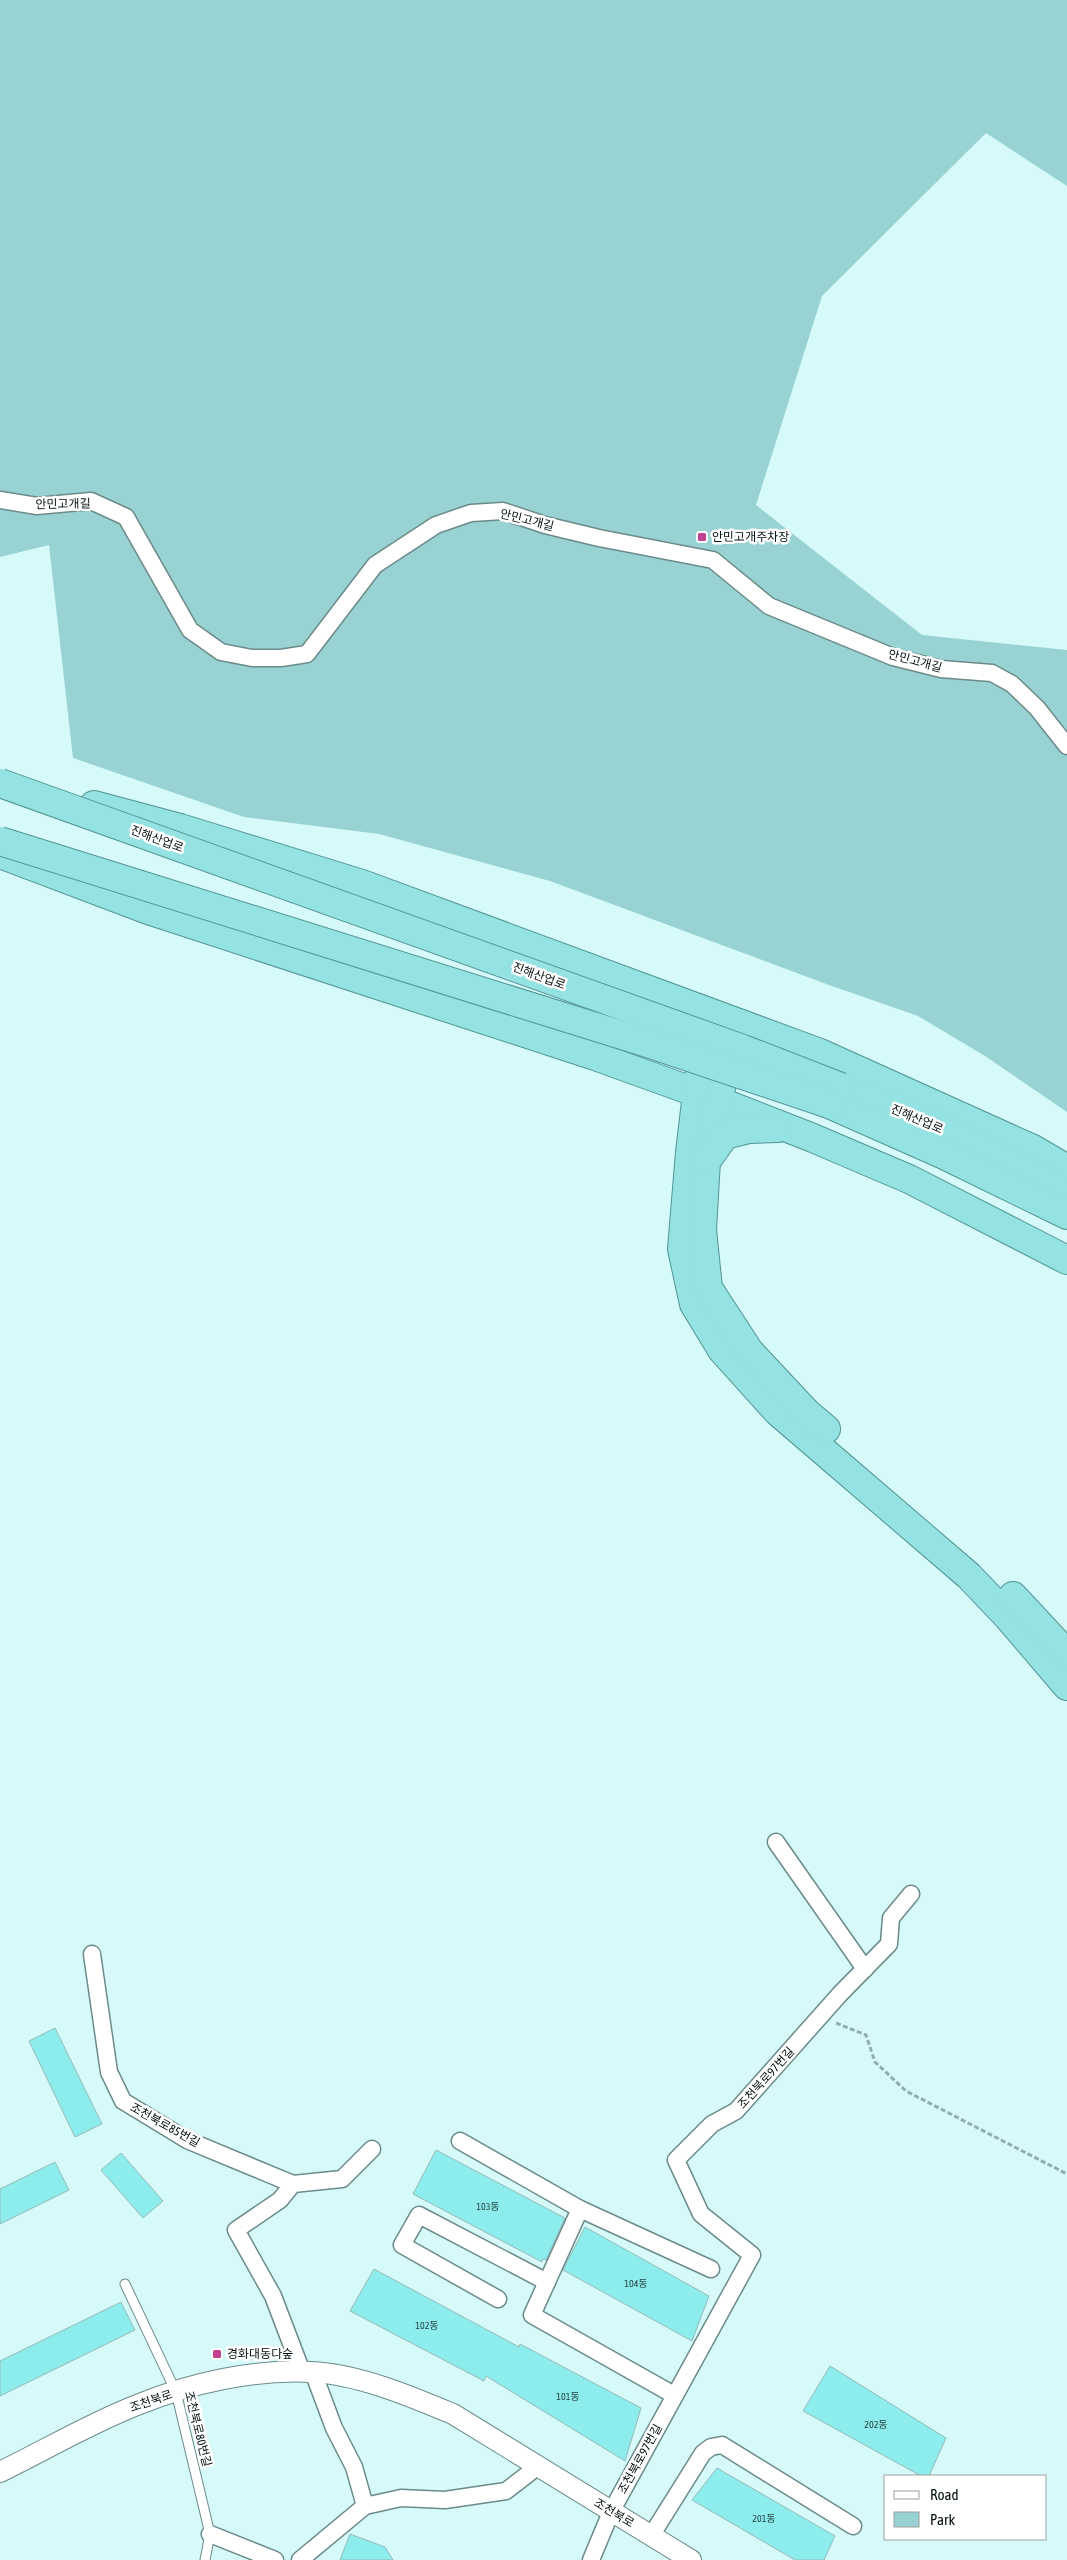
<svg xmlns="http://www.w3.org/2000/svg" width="1067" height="2560" viewBox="0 0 1067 2560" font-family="'Asap Condensed','Noto Sans KR',sans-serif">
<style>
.green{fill:#99d2d2}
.building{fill:#8decec;stroke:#97b9b9}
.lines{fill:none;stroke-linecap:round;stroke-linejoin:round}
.service-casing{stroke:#6a8b8a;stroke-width:11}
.minor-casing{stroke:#6a8b8a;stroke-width:19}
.tertiary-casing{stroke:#6a8b8a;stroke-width:22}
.trunk-casing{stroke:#519494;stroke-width:30}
.path{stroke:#91adad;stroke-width:3;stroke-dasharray:5 2.5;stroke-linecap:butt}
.service{stroke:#fff;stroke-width:9}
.minor{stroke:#fff;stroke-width:16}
.tertiary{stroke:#fff;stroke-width:20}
.trunk{stroke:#94e2e2;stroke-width:28}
.trunk-bridge-casing{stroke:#519494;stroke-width:30;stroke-linecap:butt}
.trunk-bridge{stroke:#94e2e2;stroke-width:28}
.poi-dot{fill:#c04290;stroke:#fff;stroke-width:2}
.labels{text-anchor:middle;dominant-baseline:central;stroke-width:5;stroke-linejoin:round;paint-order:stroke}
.number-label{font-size:10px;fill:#264646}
.street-label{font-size:12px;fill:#040f0f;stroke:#fff}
.poi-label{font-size:12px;fill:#040f0f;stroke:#fff;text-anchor:start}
</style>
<rect width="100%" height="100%" fill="#d6fafa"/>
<path class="green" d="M0 0H1067V186L986 133 822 296 756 505 922 635 1067 650V1112L985 1056 918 1016 829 985 550 881 379 834 244 817 73 758 49 545 0 557Z"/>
<g class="building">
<path d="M55 2028 102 2124 75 2137 29 2041Z"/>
<path d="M436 2150 565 2218 546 2260 543 2259 542 2262 413 2194Z"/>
<path d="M121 2153 163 2201 143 2218 101 2170Z"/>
<path d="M55 2162 69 2190 0 2224V2189Z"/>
<path d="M585 2227 709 2296 692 2341 563 2270Z"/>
<path d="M374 2269 519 2347 520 2344 641 2408 625 2461 486 2376 484 2381 350 2311Z"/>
<path d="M121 2302 135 2330 0 2396V2361Z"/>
<path d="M830 2366 946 2438 929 2476H921L803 2411Z"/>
<path d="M717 2468 835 2536 824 2560H795L692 2500Z"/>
<path d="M350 2534 385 2547 393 2560H340Z"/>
</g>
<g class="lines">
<g class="service-casing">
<path id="service" d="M125 2284 176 2392 210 2534 205 2560"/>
</g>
<g class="minor-casing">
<g id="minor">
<path d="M0 500 37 506 91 501 126 517 190 630 221 652 252 658H281L307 654 375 565 436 525 471 513 503 511 545 525 599 538 713 560 769 606 893 657 941 669 992 673 1012 684 1037 708 1067 746"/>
<path d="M776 1842 865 1969"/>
<path d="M92 1954 109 2072 123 2101 187 2140 293 2184"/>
<path d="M460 2141 580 2209"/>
<path d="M498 2299 402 2245 419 2215 547 2282"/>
<path d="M302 2372 273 2296 236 2230 280 2200 293 2184 342 2179 372 2149"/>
<path d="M313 2372 334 2428 354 2467 365 2506"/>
<path d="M674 2395 532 2315 580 2209 711 2269"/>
<path d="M210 2534 275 2560"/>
<path d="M651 2536 703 2453 711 2447 722 2445 853 2526"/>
<path d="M300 2560 365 2506 401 2498 445 2500 506 2491 537 2467"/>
<path d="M591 2560 611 2512 752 2255 701 2214 676 2160 712 2124 736 2111 840 1994 889 1944 891 1918 911 1894"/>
</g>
</g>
<g class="tertiary-casing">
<path id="tertiary" d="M0 2472C45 2450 91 2423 137 2405 191 2383 253 2369 311 2372 358 2374 410 2396 453 2414L691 2560"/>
</g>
<g class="trunk-casing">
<g id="trunk">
<path d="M94 805 180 828 362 884 820 1053 1033 1149 1067 1169"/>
<path d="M0 854 148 910 595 1056 703 1095 813 1138 909 1179 1067 1260"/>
<path d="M699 1077 690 1152 682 1249 694 1304 722 1350 778 1412 969 1576 1008 1617 1067 1686"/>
<path d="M722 1083 706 1161 702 1230 708 1288 749 1351 807 1413 826 1429"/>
<path d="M841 1087 960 1137 1067 1193"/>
<path d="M829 1104 944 1155 1067 1215"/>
<path d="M707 1160 725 1135 749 1129 778 1128"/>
<path d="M1013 1596 1067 1654"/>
</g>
</g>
<path class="path" d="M836 2023 866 2035 875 2062 906 2091 1067 2174"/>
<use href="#service" class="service"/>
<use href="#minor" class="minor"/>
<use href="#tertiary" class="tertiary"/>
<use href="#trunk" class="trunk"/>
<g class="trunk-bridge-casing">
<g id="trunk-bridge">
<path d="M0 783 743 1049 841 1087"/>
<path d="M0 841 644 1042 829 1104"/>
</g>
</g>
<use href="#trunk-bridge" class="trunk-bridge"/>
</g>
<g class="poi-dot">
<rect x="697" y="532" width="10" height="10" rx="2.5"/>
<rect x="212" y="2349" width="10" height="10" rx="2.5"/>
</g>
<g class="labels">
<g class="number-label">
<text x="488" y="2206">103동</text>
<text x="636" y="2283">104동</text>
<text x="427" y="2325">102동</text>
<text x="568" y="2396">101동</text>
<text x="876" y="2424">202동</text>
<text x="764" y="2518">201동</text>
</g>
<g class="street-label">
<text transform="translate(63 504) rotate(-1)">안민고개길</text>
<text transform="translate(527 520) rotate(14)">안민고개길</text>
<text transform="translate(915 661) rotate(15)">안민고개길</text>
<text transform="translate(157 839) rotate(20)">진해산업로</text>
<text transform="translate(539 976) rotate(20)">진해산업로</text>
<text transform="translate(917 1119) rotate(23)">진해산업로</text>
<text transform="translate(766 2078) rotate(-48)">조천북로97번길</text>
<text transform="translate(165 2125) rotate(29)">조천북로85번길</text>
<text transform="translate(151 2401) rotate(-19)">조천북로</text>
<text transform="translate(198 2429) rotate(76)">조천북로80번길</text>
<text transform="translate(640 2459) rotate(-61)">조천북로97번길</text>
<text transform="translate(614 2513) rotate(31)">조천북로</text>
</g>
<g class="poi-label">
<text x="712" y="537">안민고개주차장</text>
<text x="227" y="2354">경화대동다숲</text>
</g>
</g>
<rect x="884" y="2475" width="162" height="65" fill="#ffffff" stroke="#9b9f9f"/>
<rect x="894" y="2491" width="25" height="8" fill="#ffffff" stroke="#9b9f9f"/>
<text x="930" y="2500" font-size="15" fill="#040f0f">Road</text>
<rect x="894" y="2512" width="25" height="15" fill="#99d2d2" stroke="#9b9f9f"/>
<text x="930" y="2525" font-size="15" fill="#040f0f">Park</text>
</svg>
